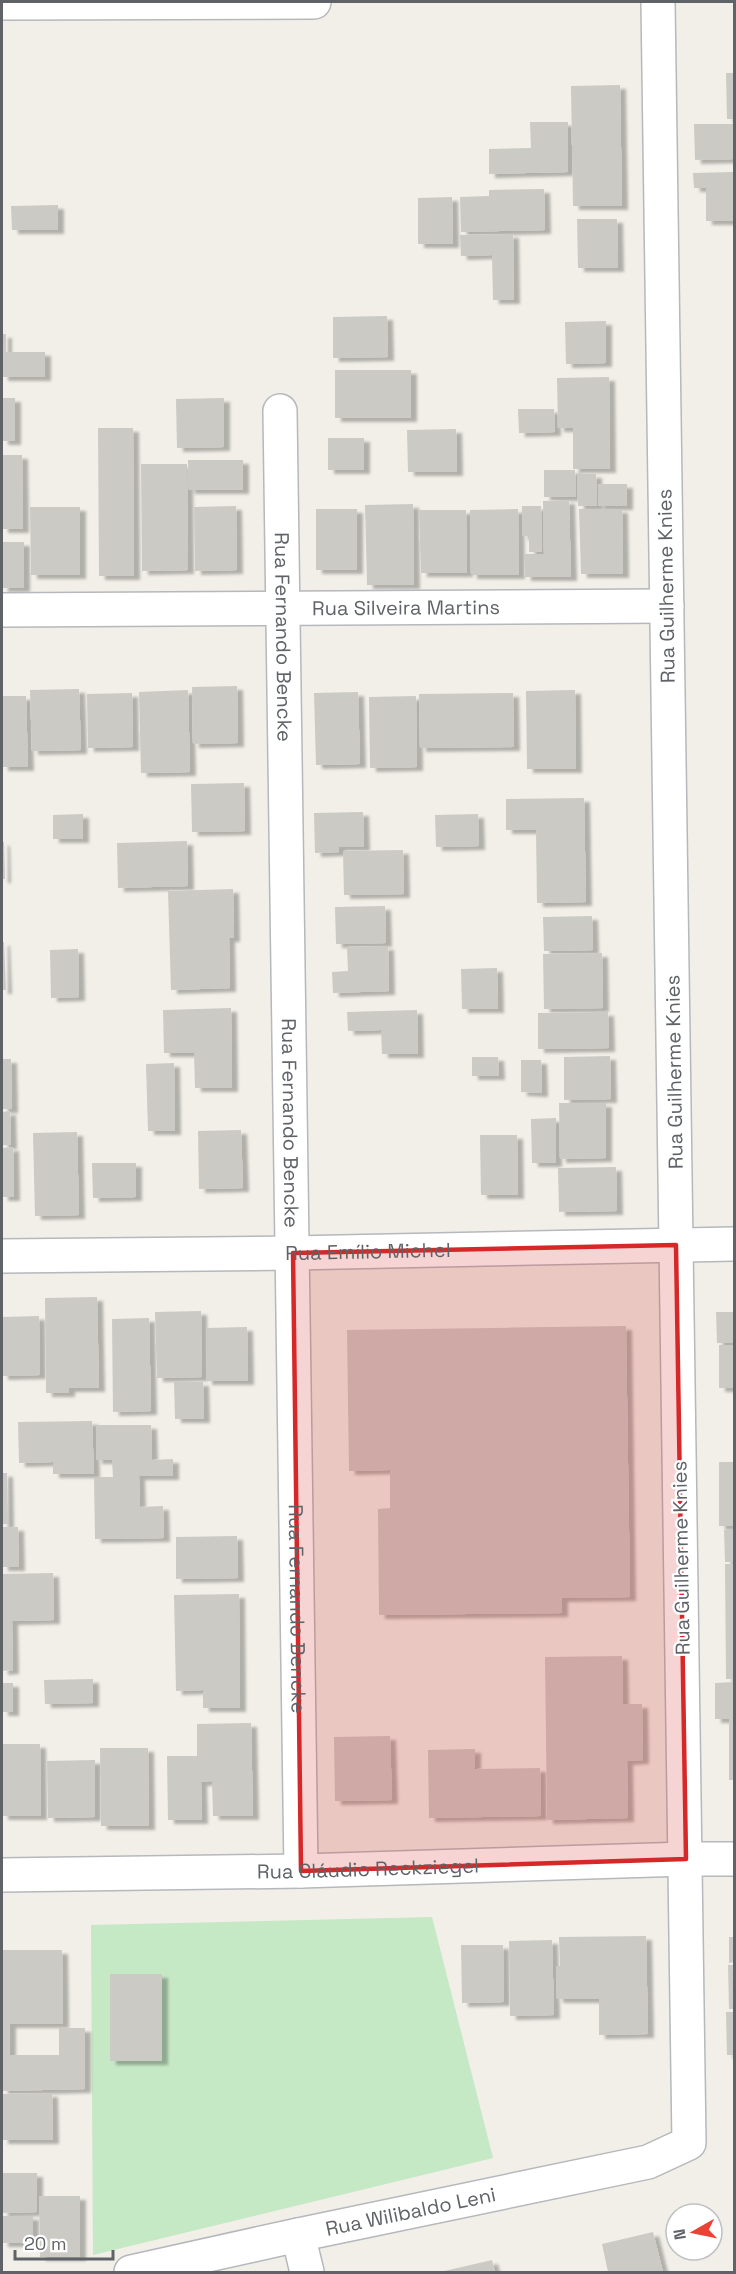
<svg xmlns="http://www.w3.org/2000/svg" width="736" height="2274" viewBox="0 0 736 2274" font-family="'Space Grotesk',sans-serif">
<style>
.green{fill:#c5e8c5}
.building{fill:#cccac5;filter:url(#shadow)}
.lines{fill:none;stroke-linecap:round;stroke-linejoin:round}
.minor-casing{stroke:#b5b8bc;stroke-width:36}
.minor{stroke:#fff;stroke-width:33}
.marked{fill:#d62828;fill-opacity:0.2;stroke:#d62828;stroke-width:4.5;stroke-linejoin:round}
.labels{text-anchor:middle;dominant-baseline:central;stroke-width:4.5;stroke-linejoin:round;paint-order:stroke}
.street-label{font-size:20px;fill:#5f6368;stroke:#fff}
</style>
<defs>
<filter id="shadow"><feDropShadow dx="6" dy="4" stdDeviation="1.5" flood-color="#0004"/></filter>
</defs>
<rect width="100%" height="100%" fill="#f1efe8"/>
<path class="green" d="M432 1917 493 2158 93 2255 91 1925Z"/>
<g class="building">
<path d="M726 73H734V119H727Z"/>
<path d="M620 85 622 206H573L571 86Z"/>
<path d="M530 122H568V172L489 174V149L531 148Z"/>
<path d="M694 124H734V159L695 160Z"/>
<path d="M734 172V221H706V188H694L693 173Z"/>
<path d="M544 189 545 230 461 232 460 197 489 196V190Z"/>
<path d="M452 197 453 244H418V198Z"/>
<path d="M58 205V230H12L11 206Z"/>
<path d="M577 219H617L618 268H578Z"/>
<path d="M513 234 514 300H493L492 255 461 256 460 235Z"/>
<path d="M387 316 388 357 333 358V317Z"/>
<path d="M606 321V363L566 364 565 322Z"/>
<path d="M2 334H6V352H45V377H2Z"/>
<rect x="335" y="370" width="76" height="48"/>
<path d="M609 377 610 469H573V428H558L557 378Z"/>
<rect x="2" y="398" width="13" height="43"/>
<path d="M224 398V447L177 448 176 399Z"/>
<path d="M518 409H554L555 432 519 433Z"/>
<path d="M98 428H133L134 576H99Z"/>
<path d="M456 429 457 472H408L407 430Z"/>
<rect x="328" y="438" width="36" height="32"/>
<path d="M2 455H22L23 529H2Z"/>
<path d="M188 460H243V490H189Z"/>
<path d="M141 464H187L188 570 142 571Z"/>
<path d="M544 470H575L576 497H544Z"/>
<path d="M577 474H596L597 506H578Z"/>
<rect x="598" y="484" width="29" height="22"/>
<path d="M569 500 571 577H525L524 554H544L543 501Z"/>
<path d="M413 504 414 585H367L365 505Z"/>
<path d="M236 506 237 570 195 571 194 507Z"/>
<path d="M522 506H541L542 552H529V536H522Z"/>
<path d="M30 507H80V575H31Z"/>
<rect x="316" y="509" width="41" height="61"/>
<path d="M518 509 519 575H471L470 510Z"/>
<path d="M579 509H622L623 574H581Z"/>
<path d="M419 510H466L467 573H421Z"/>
<rect x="2" y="542" width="22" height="46"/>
<path d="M237 686 238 743 193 744 192 687Z"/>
<path d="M79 689 81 750 32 751 30 690Z"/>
<path d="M188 690 190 772 141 773 139 692Z"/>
<path d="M575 690 576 769H527L526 691Z"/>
<path d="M358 692 360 764 316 765 314 693Z"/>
<path d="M132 693 133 747 88 748 87 694Z"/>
<path d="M513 693 514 747 420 748 419 694Z"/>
<path d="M2 696H26L28 767H2Z"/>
<path d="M416 696 417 767 370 768 369 697Z"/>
<path d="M244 783 245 831 192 832 191 784Z"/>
<path d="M584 798 586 902 537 903 536 830H506V799Z"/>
<path d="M363 812 364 847H339V852L315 853 314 813Z"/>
<path d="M83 814V839H53V815Z"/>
<path d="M478 814 479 846 436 847 435 815Z"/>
<path d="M187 841 188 886 118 888 117 843Z"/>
<path d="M2 842H4L5 879H2Z"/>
<path d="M403 850 404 894 344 895 343 851Z"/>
<path d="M233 889 234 938H229L230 988 171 990 168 891Z"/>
<path d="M385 906 386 943 336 944 335 907Z"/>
<path d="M592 916 593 950 544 951 543 917Z"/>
<path d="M2 942H4L6 990H2Z"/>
<path d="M388 946 389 991 333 993 332 972 348 971 347 947Z"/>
<path d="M78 949 79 997 51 998 50 950Z"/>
<path d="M602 953 603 1008 544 1009 543 954Z"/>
<path d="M497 968 498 1009H462L461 969Z"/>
<path d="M231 1008 232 1088H195L194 1053H164L163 1010Z"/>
<path d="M417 1010 418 1054H382L381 1030 348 1031 347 1012Z"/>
<path d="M608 1012 609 1048 538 1049V1013Z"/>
<path d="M610 1056 611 1099 564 1100V1057Z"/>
<path d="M472 1057H498L499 1076H472Z"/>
<path d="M2 1059H11L12 1109H2Z"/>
<path d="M521 1060H541L542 1093 521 1092Z"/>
<path d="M174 1063 175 1131H148L146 1064Z"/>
<path d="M559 1103H606V1158L560 1159Z"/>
<path d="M10 1111 11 1145H2V1112Z"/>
<path d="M556 1118V1163H532L531 1119Z"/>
<path d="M241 1130 243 1188 199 1189 198 1131Z"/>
<path d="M77 1132 79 1215 35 1216 33 1133Z"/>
<path d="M480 1135H517L518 1195H481Z"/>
<path d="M13 1147 14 1197H2V1148Z"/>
<path d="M92 1163H136V1197L93 1198Z"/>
<path d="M616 1167 617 1211 559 1212 558 1168Z"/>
<path d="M97 1297 99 1388H69V1393H46L45 1298Z"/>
<path d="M201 1311 202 1377 157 1378 155 1312Z"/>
<path d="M716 1312H734V1343H717Z"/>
<path d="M39 1316 40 1375 2 1376V1317Z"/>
<path d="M149 1318 151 1411 113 1412 112 1319Z"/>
<path d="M626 1326 630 1597 562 1598V1613L379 1615 378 1509 390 1508V1470L349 1471 347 1330Z"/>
<path d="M247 1327 248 1381H206V1328Z"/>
<rect x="719" y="1345" width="15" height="43"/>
<path d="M174 1382H203L204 1419H175Z"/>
<path d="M92 1421 94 1474H53V1462L19 1463 18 1422Z"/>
<path d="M96 1425H151L152 1460 173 1459V1476H139L140 1507 163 1506 164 1538 95 1539 94 1477H113L112 1460H96Z"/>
<rect x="719" y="1462" width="15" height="64"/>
<path d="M2 1473H7L8 1524H2Z"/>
<path d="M2 1527H18L19 1567H2Z"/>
<path d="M724 1530H734V1562H725Z"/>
<path d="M237 1536 238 1578 176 1579V1537Z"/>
<path d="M725 1564H734V1679H726Z"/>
<path d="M53 1573 54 1620 12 1621 13 1670 2 1671V1574Z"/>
<path d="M239 1594 240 1708H203V1690L176 1691 174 1595Z"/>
<path d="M622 1656 623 1704H642L643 1760 627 1761 628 1818 547 1820 545 1657Z"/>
<path d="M93 1679V1703L45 1704 44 1680Z"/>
<path d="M734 1682V1780H729V1719H715V1683Z"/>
<rect x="2" y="1683" width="11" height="29"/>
<path d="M251 1723 253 1816H213L212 1781 201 1782 202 1820H168L167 1756H197V1724Z"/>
<path d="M390 1736 392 1800 335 1801 334 1737Z"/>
<path d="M2 1744H40L41 1816H2Z"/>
<path d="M100 1748H148L149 1826H101Z"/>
<path d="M475 1749V1769L540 1768 541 1816 429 1818 428 1750Z"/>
<path d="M95 1760V1817L48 1818 47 1761Z"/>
<path d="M646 1936 648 2034 599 2035V1999H557L556 1966H560L559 1937Z"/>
<path d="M729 1937H734V1962L729 1963Z"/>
<path d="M552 1940 554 2015 510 2016 509 1941Z"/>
<path d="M461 1945H503L504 2002 462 2003Z"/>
<path d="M2 1950H62L63 2024H10V2055H59V2028H85V2089L2 2091Z"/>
<path d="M728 1965H734V2009H729Z"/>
<rect x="110" y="1974" width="52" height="87"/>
<path d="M726 2012H734V2055H727Z"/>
<path d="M52 2093 53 2140H2V2094Z"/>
<path d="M2 2173H37V2212L2 2213Z"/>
<path d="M39 2196H80V2257H40Z"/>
<rect x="2" y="2216" width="31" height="27"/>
<path d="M653 2232 663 2272H608L602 2244Z"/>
<path d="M492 2260 495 2272H440Z"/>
</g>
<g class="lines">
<g class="minor-casing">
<g id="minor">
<path d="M2 3 314 2"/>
<path id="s1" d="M280 411 301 1871"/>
<path id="s2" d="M2 610 667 606"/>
<path id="s3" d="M2 1256 293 1253 734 1244"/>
<path id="s4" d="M2 1875 301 1871 686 1859H734"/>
<path d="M298 2235 307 2272"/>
<path id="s5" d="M131 2272 298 2235 648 2162 689 2143 658 2"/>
</g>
</g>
<use href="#minor" class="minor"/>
</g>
<path class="marked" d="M676 1245 686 1859 301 1871 293 1253Z"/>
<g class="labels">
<g class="street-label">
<text transform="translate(666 586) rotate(-91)">Rua Guilherme Knies</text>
<text stroke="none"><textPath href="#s2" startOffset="404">Rua Silveira Martins</textPath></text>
<text stroke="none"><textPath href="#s1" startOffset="226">Rua Fernando Bencke</textPath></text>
<text transform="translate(674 1072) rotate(-91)">Rua Guilherme Knies</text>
<text stroke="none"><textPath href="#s1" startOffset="712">Rua Fernando Bencke</textPath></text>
<text stroke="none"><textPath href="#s3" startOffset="366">Rua Emílio Michel</textPath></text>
<text transform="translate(681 1558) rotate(-91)">Rua Guilherme Knies</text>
<text stroke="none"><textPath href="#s1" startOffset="1198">Rua Fernando Bencke</textPath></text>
<text stroke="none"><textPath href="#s4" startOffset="366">Rua Cláudio Reckziegel</textPath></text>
<text stroke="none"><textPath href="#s5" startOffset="286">Rua Wilibaldo Leni</textPath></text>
</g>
</g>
<rect width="736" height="2274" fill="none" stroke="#5f6368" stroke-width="6"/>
<g transform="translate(694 2232) rotate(261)"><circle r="28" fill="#ffffff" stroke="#bfc1c3" stroke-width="1.5"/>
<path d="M0-4.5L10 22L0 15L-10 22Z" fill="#ea4335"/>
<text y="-9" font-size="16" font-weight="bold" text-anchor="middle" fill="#5f6368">N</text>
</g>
<path d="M15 2250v9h98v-9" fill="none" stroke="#5f6368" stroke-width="3"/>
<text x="24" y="2250" font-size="18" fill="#5f6368" stroke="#ffffff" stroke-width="4.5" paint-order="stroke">20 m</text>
</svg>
